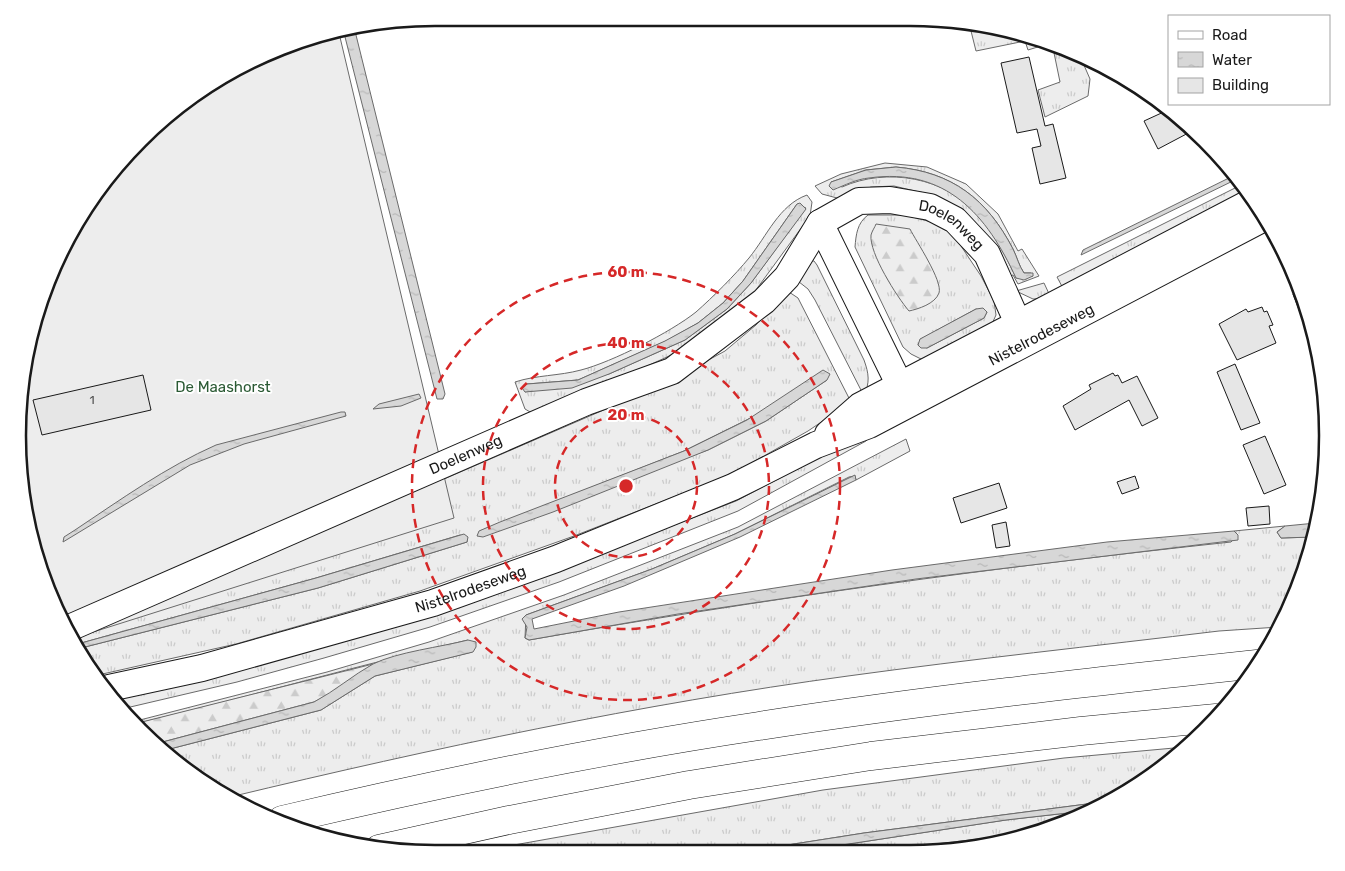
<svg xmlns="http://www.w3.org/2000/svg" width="1345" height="871" viewBox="0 0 1345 871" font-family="Rubik,sans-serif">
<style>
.grass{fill:url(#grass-tufts);stroke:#6a6a6a;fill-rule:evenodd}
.forest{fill:url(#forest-firs);stroke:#6a6a6a}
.built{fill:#ededed;stroke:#6a6a6a}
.water{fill:url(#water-ripples);stroke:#6a6a6a}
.building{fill:#e6e6e6;stroke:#1a1a1a}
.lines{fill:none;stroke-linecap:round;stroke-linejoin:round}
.minor-casing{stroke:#1a1a1a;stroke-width:28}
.highway-casing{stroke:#1a1a1a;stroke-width:29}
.minor{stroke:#fff;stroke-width:26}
.highway{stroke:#fff;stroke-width:28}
.ring{fill:none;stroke:#d62828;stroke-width:2.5;stroke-dasharray:9 6}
.labels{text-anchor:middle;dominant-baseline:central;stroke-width:4;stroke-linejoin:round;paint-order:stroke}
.number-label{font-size:12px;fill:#4d4d4d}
.street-label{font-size:15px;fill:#1a1a1a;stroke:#fff}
.park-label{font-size:15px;fill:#2b5a34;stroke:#fff}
.rim{fill:none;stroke:#1a1a1a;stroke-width:2.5}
.centre{fill:#d62828;stroke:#fff;stroke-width:2.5}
.ring-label{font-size:15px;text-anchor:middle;font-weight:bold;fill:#d62828;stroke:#fff;stroke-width:4;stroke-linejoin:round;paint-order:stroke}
</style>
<defs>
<pattern id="grass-tufts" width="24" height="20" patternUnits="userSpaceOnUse" patternTransform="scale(1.25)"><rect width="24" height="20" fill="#ededed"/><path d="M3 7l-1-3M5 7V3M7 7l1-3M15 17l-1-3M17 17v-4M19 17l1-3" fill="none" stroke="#cbcbcb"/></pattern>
<pattern id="forest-firs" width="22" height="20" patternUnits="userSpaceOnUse" patternTransform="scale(1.25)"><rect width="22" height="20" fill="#ededed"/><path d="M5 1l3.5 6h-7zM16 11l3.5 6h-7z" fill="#cbcbcb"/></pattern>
<pattern id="water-ripples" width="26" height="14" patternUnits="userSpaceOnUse" patternTransform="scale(1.25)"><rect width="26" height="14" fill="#d7d7d7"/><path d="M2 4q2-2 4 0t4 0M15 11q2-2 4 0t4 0" fill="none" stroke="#b8b8b8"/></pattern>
</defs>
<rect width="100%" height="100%" fill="#fff"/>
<g class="grass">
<path d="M969 23 1044 45 1028 50 1025 41 976 51Z"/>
<path d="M1053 48 1080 56 1090 79 1088 96 1045 117 1038 90 1060 82Z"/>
<path d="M885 163 927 167 966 184 998 214 1018 251 1022 249 1039 276 1018 284 1013 275 1007 277 936 196 894 186 871 187 837 198 822 194 815 186 841 174ZM896 167C952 172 987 199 1013 249 1017 257 1019 266 1024 273H1031L1033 276 1016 278C1006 256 994 234 979 215 945 177 887 167 842 187L831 182 866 170Z"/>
<path d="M1243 184 1250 195 1065 292 1057 277Z"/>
<path d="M807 195 812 202 810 216 750 298 689 347 537 416 525 409 515 382C536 375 559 376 581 370 612 362 671 332 696 312 713 297 735 275 749 258 767 236 779 205 807 195ZM797 204 806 208 751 283 727 309 685 340 609 374 525 392 527 384 578 380 666 341 698 323 723 303 743 281Z"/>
<path d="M868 215H905L939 224 955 237 981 276 994 301 996 315 991 326 932 359H921L911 354 903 347 855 247C856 235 857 223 868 215ZM976 309 987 312 984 318 927 348 918 345 921 339Z"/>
<path d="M806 260 814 261 817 265 864 360C869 374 870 382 864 396L815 300 808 289 794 278Z"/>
<path d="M1044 283 1051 298 1033 299 1016 291Z"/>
<path d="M789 292 798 298 851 402 808 431 748 465 717 480 574 536 420 591 236 644 98 675 77 649 318 588 467 542V537L460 535 316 578 74 645 72 640 666 383 725 351 756 325 782 295ZM827 380 766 421 708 450 480 531 684 451Z"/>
<path d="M868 432 869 438 866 441 738 511 559 582 430 627 324 658 237 682 126 708 118 698 517 586 736 501Z"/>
<path d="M906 439 910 451 856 480 855 476 849 477 735 534 652 569 526 615 525 638 529 640C762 599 996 567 1231 542L1238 535 1234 531 1285 526 1277 532 1281 538 1313 537 1305 570 1279 627 1219 631C1095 646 972 659 848 676 641 704 434 748 230 797L162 751 321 710 375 676 472 652 468 640C359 665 252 696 143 722L138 723 136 721 327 672 429 642 564 595 738 527Z"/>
<path d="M1185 747 1164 767 1110 801 864 833 743 852 486 850 823 790 1064 758Z"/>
<path d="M1094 810 1038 832 868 852H796L1006 820Z"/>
</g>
<g class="forest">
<path d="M876 224 910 229C916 241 943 281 939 293 935 304 918 309 909 311 897 297 869 253 871 235 872 231 875 227 876 224Z"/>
<path d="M373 664 333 693 314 702 155 744 138 723Z"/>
</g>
<path class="built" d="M339 33 454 518 71 639 32 543 18 408 49 276 104 181 203 88 301 40Z"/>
<g class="water">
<path d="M355 31 445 394 443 399H437L344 33Z"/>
<path d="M896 167C952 172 987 199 1013 249 1017 257 1019 266 1024 273H1033V276L1024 280 1016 278C987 215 946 167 869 178 857 179 845 185 833 190L829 186 831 182 866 170Z"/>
<path d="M1235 175 1239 178 1081 255 1083 250Z"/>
<path d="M800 203 806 209 751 283 727 309 685 340 609 374 572 388 525 392 522 388 527 384 578 380 665 341 698 323 723 303 743 281 797 204Z"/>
<path d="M983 308 987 312 984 318 927 348H921L918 345 920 339 976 309Z"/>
<path d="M823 370 830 374 827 380 766 421 708 450 553 512 483 537 477 536 479 531 500 522 684 451 747 420Z"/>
<path d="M419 394 421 398 401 406 373 409 379 404Z"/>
<path d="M341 412H345L346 416 244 444 190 465 63 542 64 537 75 530C120 500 166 467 216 445Z"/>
<path d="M855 475 856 480 740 537 624 586 532 619 534 629 619 612 892 570 1107 542 1234 531 1238 535V540L916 579 678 614 529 640 525 638 527 627 522 619 526 615 652 569 735 534Z"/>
<path d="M1316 523 1313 537 1281 538 1277 532 1285 526Z"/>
<path d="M464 534 468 537 467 542 318 588 77 649 74 645 316 578Z"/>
<path d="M468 640 476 642V647L473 652 375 676 321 710 162 751 155 744 314 702C335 691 353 675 373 664 397 652 441 647 468 640Z"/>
<path d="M1110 801 1094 810 1006 820 796 852H743L864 833Z"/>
</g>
<g class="building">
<path d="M1029 57 1045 126 1053 124 1066 178 1040 184 1032 148 1041 146 1037 129 1017 133 1001 63Z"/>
<path d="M1168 110 1185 121 1194 130 1158 149 1144 121Z"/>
<path d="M1299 291 1313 328 1318 359 1293 294Z"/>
<path d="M1262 307 1264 312 1267 311 1273 325 1269 326 1276 343 1237 360 1219 324 1246 309 1248 312Z"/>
<path d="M1235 364 1260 423 1241 430 1217 372Z"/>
<path d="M1113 373 1115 376 1118 375 1122 383 1137 376 1158 418 1142 426 1129 400 1075 430 1063 406 1091 389 1089 385Z"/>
<path d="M143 375 151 410 42 435 33 400Z"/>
<path d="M1265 436 1286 485 1264 494 1243 445Z"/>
<path d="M1135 476 1139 488 1122 494 1117 482Z"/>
<path d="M999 483 1007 508 961 523 953 498Z"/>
<path d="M1269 506 1270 524 1248 526 1246 508Z"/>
<path d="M1006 522 1010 546 996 548 992 525Z"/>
</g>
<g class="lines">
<g class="minor-casing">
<g id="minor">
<path d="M820 223 907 400"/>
<path d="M828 434 860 406 1253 201"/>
<path id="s1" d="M67 629 586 402 672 371 764 301 787 277 820 223 859 201 890 200 930 207 955 220 987 254 1026 341"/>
<path id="s2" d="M109 688 202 668 433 603 556 559 733 487 816 445 869 425 1264 218"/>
</g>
</g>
<g class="highway-casing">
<g id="highway">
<path d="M282 820C439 783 600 750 759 726 925 700 1091 682 1257 664"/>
<path d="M379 849 509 820 689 785 871 756 1081 731 1216 718"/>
</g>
</g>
<use href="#minor" class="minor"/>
<use href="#highway" class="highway"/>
</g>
<g class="ring">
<circle cx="626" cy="486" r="71"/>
<circle cx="626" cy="486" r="143"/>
<circle cx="626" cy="486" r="214"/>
</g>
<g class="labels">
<g class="number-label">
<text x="92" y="400">1</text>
</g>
<g class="street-label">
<text stroke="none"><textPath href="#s1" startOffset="1014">Doelenweg</textPath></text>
<text stroke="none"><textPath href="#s2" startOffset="1001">Nistelrodeseweg</textPath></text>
<text stroke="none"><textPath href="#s1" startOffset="435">Doelenweg</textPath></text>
<text stroke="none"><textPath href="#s2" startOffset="375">Nistelrodeseweg</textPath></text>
</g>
<g class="park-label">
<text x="223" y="387">De Maashorst</text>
</g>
</g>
<path d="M0 0H1345V871H0ZM435 26H910A409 409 0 0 1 1319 435V436A409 409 0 0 1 910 845H435A409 409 0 0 1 26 436V435A409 409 0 0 1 435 26Z" fill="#fff" fill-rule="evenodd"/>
<path class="rim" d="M435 26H910A409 409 0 0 1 1319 435V436A409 409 0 0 1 910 845H435A409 409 0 0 1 26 436V435A409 409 0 0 1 435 26Z"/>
<circle cx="626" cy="486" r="8" class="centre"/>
<g class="ring-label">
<text x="626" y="277">60 m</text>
<text x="626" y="348">40 m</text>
<text x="626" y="420">20 m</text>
</g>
<rect x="1168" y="15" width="162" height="90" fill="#ffffff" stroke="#a3a3a3"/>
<rect x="1178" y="31" width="25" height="8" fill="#ffffff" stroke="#a3a3a3"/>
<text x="1212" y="40" font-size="15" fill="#1a1a1a">Road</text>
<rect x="1178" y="52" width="25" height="15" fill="url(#water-ripples)" stroke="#a3a3a3"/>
<text x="1212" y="65" font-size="15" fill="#1a1a1a">Water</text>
<rect x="1178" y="78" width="25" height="15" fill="#e6e6e6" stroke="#a3a3a3"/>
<text x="1212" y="90" font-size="15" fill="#1a1a1a">Building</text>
</svg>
